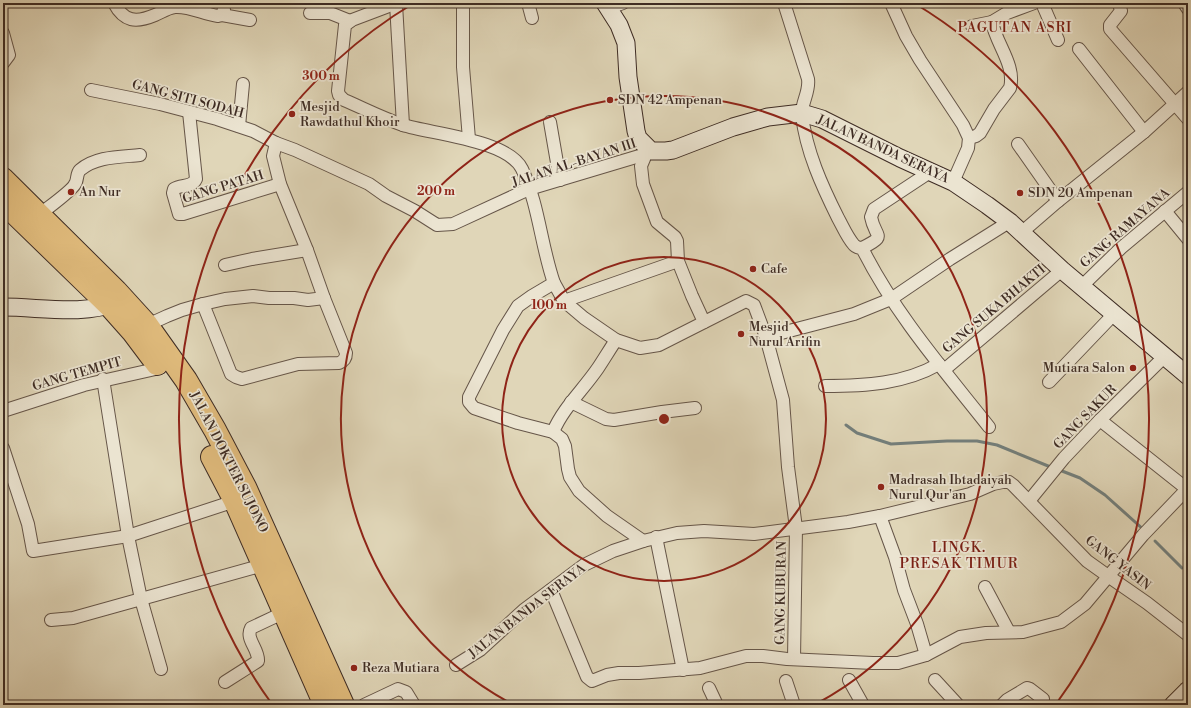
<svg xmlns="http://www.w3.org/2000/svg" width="1191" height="708" viewBox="0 0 1191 708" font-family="'Libre Bodoni',serif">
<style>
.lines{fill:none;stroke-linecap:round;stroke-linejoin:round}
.stream{stroke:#737f7c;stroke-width:3}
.street-casing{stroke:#665649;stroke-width:14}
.secondary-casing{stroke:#3e2c24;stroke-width:19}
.highway-casing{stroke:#3e2c24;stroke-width:24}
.street{stroke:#ebe4d1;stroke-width:12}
.secondary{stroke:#ebe4d1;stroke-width:17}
.highway{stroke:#e0bb7c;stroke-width:22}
.ring{fill:none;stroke:#8f2418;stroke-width:2}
.poi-dot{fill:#8f2418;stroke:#ebe4d1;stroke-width:1.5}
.labels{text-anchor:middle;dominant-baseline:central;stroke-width:3.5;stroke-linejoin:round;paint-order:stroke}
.street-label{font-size:13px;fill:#3e2c24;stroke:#ebe4d1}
.poi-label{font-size:13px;fill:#3e2c24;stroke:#ebe4d1;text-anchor:start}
.neighbourhood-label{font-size:14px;letter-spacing:1px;fill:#7a1f14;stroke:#ebe4d1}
.centre{fill:#8f2418;stroke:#ebe4d1;stroke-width:2}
.ring-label{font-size:12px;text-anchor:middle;font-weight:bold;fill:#8f2418;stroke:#ebe4d1;stroke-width:3.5;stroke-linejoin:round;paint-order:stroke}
</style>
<rect width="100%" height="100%" fill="#e0d6b8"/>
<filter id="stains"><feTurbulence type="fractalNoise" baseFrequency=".005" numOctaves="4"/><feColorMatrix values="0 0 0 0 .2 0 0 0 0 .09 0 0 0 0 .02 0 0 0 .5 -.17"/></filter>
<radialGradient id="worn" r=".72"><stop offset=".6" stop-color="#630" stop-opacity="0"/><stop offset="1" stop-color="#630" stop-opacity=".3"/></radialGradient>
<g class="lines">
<g class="stream">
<path d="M846 425 857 433 891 444 947 441H977L997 445 1053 468"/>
<path d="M1062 471 1080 478 1105 495 1144 530"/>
<path d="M1155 541 1182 568"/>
</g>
<g class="street-casing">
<g id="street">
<path d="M114 3C124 22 136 23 155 15 162 12 167 8 175 7 190 6 203 14 218 16L222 15 224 10 223 3"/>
<path d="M397 3 352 20 345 25 338 91 339 95 344 100C363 108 382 118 403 125 432 134 508 140 522 169 539 205 541 246 554 283L564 301 584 318 616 340 640 348 659 345 746 301 754 305 766 337 783 400 788 467 796 528 794 659"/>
<path d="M463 3V67L469 139"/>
<path d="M528 3 532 18"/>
<path d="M784 3 808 79C810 92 801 103 802 115 806 151 822 186 838 218 843 227 847 237 854 245 856 247 859 248 862 248 895 314 944 370 989 427"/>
<path d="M891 3 906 36 920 60 963 125 969 138 968 148 953 182"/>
<path d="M1042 3 1058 40"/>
<path d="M1119 3 1121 11 1110 25V29L1188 119"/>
<path d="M1184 3 1188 9"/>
<path d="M396 4 403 125"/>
<path d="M609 8 623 3"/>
<path d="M310 13H330L350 21"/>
<path d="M222 15 250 20"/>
<path d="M972 26 992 22"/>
<path d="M3 33 9 55 3 63"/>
<path d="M1079 49 1144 132"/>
<path d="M91 90 160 104 217 119 253 131 276 143"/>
<path d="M189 112 196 179C192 188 181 184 174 189L173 193 179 214H183L280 184"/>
<path d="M550 122 560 180"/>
<path d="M239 126 243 84"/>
<path d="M969 138 976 136 980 133 994 109 1010 88C1016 65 996 44 992 22L1007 13 1034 3"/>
<path d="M1018 144 1058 201"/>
<path d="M646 154 641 166 643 184 657 222 675 237 677 241 678 261 692 296 704 322"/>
<path d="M1165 211 1188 239"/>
<path d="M39 215C46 209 72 191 75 184 78 180 76 174 80 170 96 156 121 157 140 155"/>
<path d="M1021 233 1058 201 1144 132 1188 92"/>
<path d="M862 248C888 235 875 238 871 217L874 209 930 172"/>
<path d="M225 265 252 259 307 250"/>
<path d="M554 283 532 296 518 306 503 330 469 397V402L474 408 518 423 553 432 562 439 565 446 568 469 570 477 579 491 607 516 643 541"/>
<path d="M1082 286 1121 248 1188 192"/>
<path d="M564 301 678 261"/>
<path d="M203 304 231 374 236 377 242 379 298 364 339 363C344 361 346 358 346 353L324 298"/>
<path d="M143 327 167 316 182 310 203 304 225 299 253 296 269 298H294L308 300 324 298 307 250 280 184 273 156 276 143 295 150 369 184 386 196 415 211 437 225 453 224 529 189 646 154 651 151"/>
<path d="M766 337 854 314 891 299 950 259 1009 222"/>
<path d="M944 370 1062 270"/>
<path d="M103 379 128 536 141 599 161 669"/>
<path d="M1049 382 1114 314"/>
<path d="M825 386C865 386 904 384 939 364"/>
<path d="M571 402 606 419 614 420 662 412 695 408"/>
<path d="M3 411 84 385 160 368"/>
<path d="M1100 420 1187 489"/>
<path d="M553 432C563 408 583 390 598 368 604 359 610 349 616 340"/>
<path d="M3 448 28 524 33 551 128 536 235 501"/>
<path d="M1029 501 1064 458 1100 420 1165 356"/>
<path d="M880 516 895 557 904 590 917 624 926 655"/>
<path d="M656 537 683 670"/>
<path d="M985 587 1009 632"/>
<path d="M551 590 587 677 592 681 607 675 619 673H639L700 668 746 656H763L787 659 873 663H898L926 655 960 637 986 633 1023 632 1061 622 1085 604 1143 535 1188 488"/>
<path d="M51 620 73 618 263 565"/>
<path d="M456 665 480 650 525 609 584 565 613 551 643 541 677 533 704 531 754 534 848 522 880 516 970 494 993 484 1003 482H1009L1013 485 1087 561 1108 576 1147 603 1188 635"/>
<path d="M849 680 863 705"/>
<path d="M935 680 958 705"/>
<path d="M786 681 794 705"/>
<path d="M225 682 258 661C259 649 245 639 251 628L285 612"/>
<path d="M709 688 717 705"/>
<path d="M364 705 398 689 406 692 414 705"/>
<path d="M1002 705 1007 700 1027 688 1030 689 1043 699"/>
</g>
</g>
<g class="secondary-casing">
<g id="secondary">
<path d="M605 3 619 25 626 43 628 77 636 131 638 138 651 151H666L673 150 733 127 768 117 802 113 822 119 900 158 953 182 987 205 1010 222 1062 270 1188 376"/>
<path d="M3 307C41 307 82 316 118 302"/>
<path d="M1173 705 1188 690"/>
</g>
</g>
<g class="highway-casing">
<g id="highway">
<path d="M3 179 116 291 147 325 186 380 215 430 245 487 343 705"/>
<path d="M3 202 109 305 133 332 157 364"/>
<path d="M212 457 235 501 325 705"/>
</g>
</g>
<use href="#street" class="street"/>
<use href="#secondary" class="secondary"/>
<use href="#highway" class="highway"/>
</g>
<g class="ring">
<circle cx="664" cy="419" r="162"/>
<path d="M512 704A323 323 0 1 1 816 704"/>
<path d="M272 704A485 485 0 0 1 414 3M914 3A485 485 0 0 1 1056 704"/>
</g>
<g class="poi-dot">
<circle cx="610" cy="100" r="4"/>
<circle cx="292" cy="114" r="4"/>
<circle cx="71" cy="192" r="4"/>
<circle cx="1020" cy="193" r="4"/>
<circle cx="753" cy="269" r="4"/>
<circle cx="741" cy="334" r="4"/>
<circle cx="1133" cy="368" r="4"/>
<circle cx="881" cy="487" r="4"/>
<circle cx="354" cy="668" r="4"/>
</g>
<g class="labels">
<g class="street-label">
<text transform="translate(188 99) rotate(15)">GANG SITI SODAH</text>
<text transform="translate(883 149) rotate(25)">JALAN BANDA SERAYA</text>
<text transform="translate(574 163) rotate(-18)">JALAN AL-BAYAN III</text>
<text transform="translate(223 187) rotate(-17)">GANG PATAH</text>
<text transform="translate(1125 228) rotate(-41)">GANG RAMAYANA</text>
<text transform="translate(994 309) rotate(-40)">GANG SUKA BHAKTI</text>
<text transform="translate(77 374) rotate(-16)">GANG TEMPIT</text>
<text transform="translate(1085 417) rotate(-46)">GANG SAKUR</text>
<text transform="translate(229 462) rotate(63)">JALAN DOKTER SUJONO</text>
<text transform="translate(1118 563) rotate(38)">GANG YASIN</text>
<text transform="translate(781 593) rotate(-89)">GANG KUBURAN</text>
<text transform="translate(527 611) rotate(-38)">JALAN BANDA SERAYA</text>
</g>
<g class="poi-label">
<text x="618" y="100">SDN 42 Ampenan</text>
<text x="300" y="107">Mesjid<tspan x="300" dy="15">Rawdathul Khoir</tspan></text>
<text x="79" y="192">An Nur</text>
<text x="1028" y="193">SDN 20 Ampenan</text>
<text x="761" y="269">Cafe</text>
<text x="749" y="327">Mesjid<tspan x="749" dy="15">Nurul Arifin</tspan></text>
<text x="1125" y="368" text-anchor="end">Mutiara Salon</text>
<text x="889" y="480">Madrasah Ibtadaiyah<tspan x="889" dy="15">Nurul Qur'an</tspan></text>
<text x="362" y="668">Reza Mutiara</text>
</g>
<g class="neighbourhood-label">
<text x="1015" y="28">PAGUTAN ASRI</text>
<text x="959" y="548">LINGK.<tspan x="959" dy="16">PRESAK TIMUR</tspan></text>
</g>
</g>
<circle cx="664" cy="419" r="6" class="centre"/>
<g class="ring-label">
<text x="321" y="80">300 m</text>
<text x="436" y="195">200 m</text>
<text x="549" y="309">100 m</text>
</g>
<rect width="1191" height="708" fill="none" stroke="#e0d6b8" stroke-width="16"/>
<rect x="4" y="4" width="1183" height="700" fill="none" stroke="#3e2c24" stroke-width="2"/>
<rect x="8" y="8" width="1175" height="692" fill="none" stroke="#3e2c24"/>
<rect width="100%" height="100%" filter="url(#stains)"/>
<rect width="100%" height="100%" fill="url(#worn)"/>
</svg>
